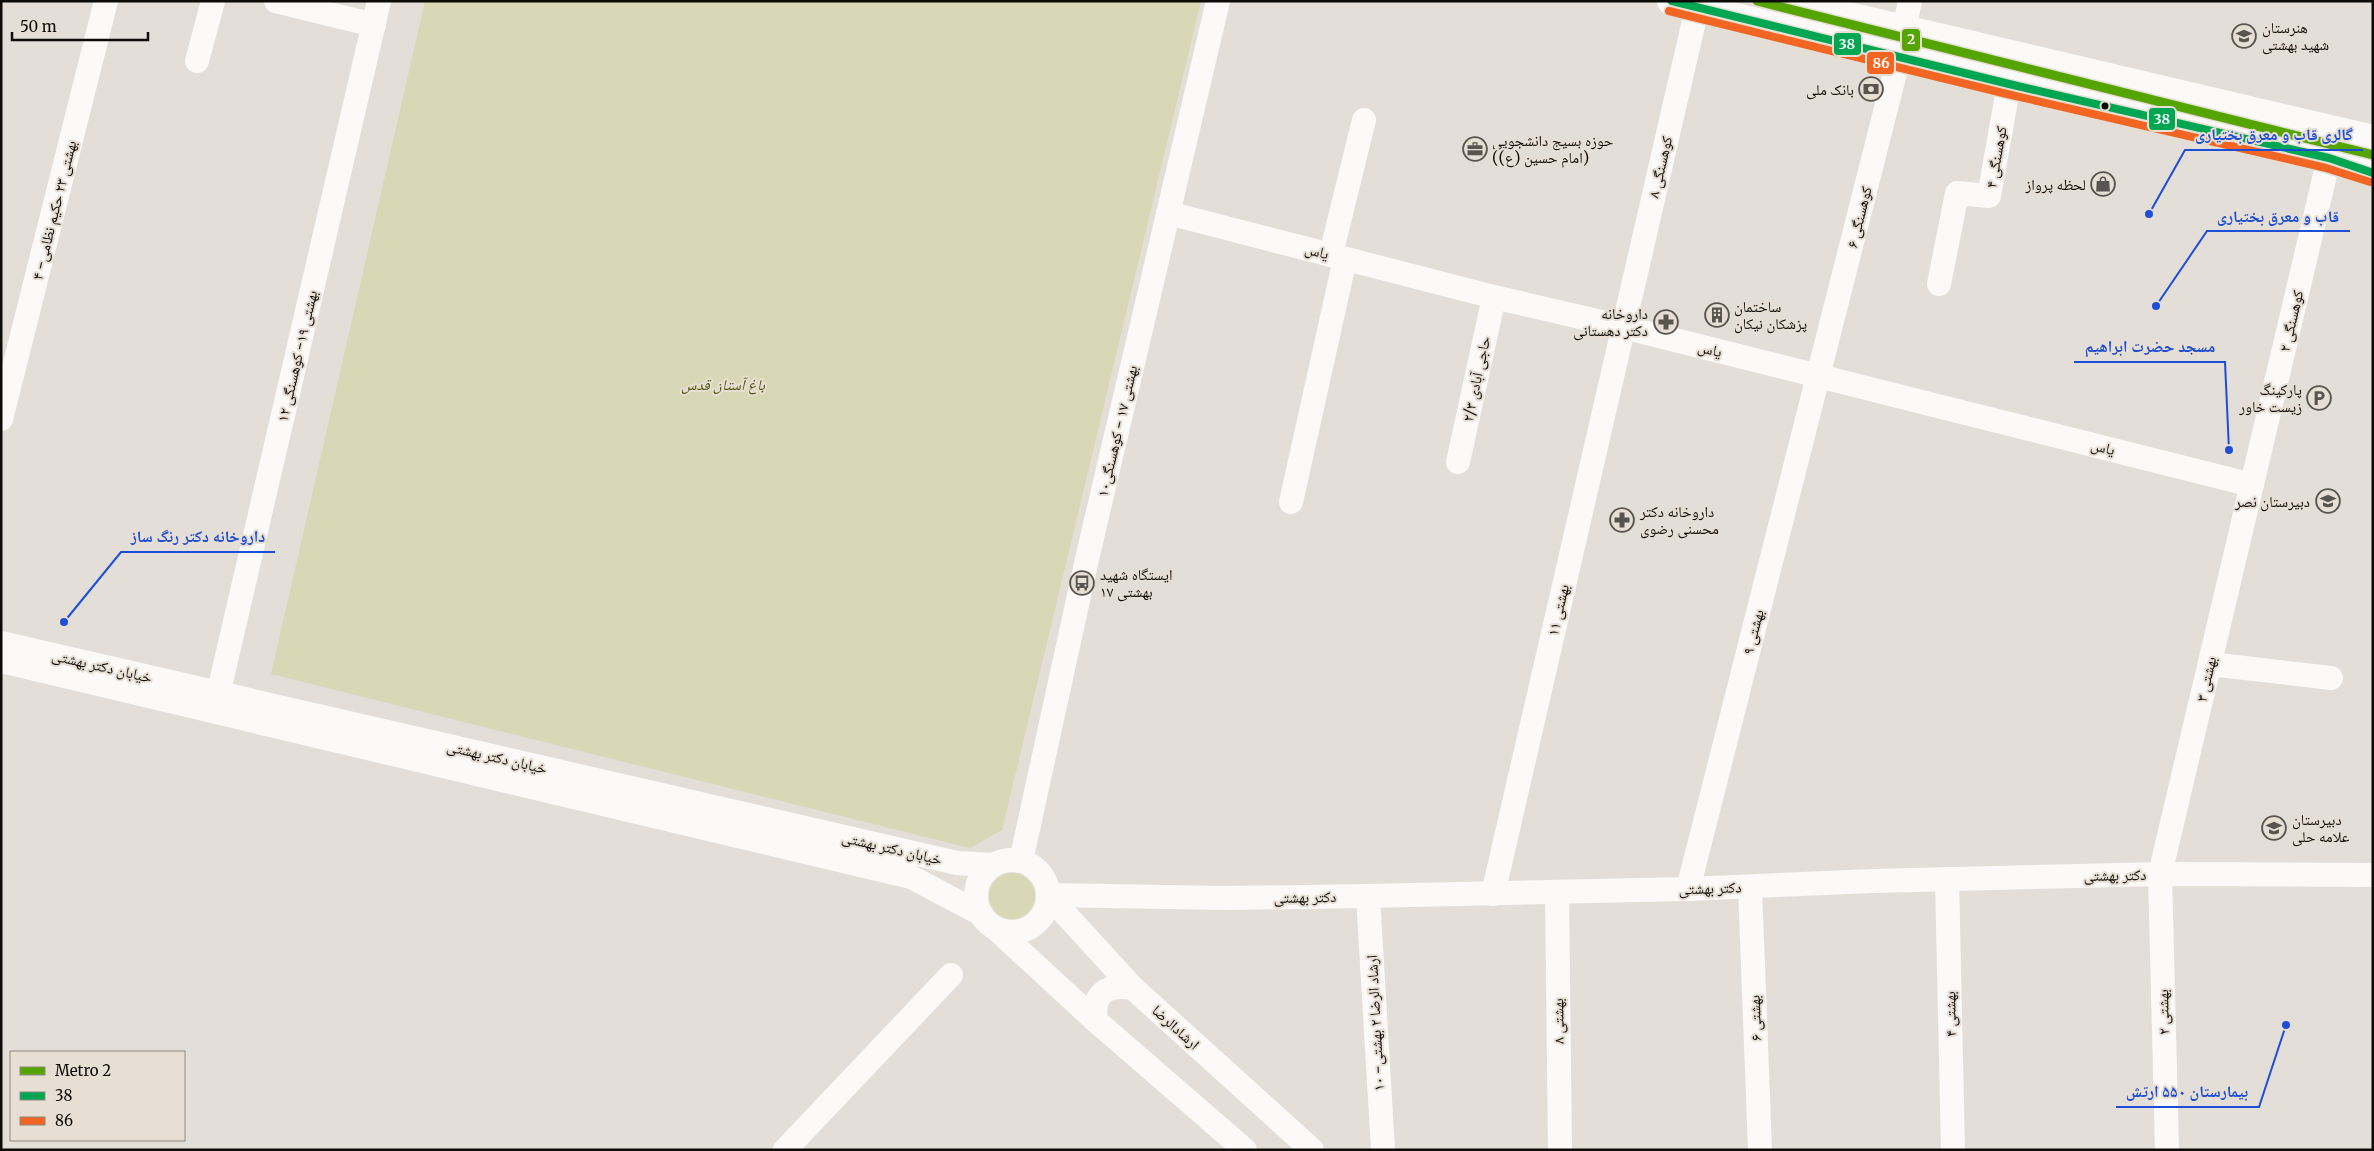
<svg xmlns="http://www.w3.org/2000/svg" width="2374" height="1151" viewBox="0 0 2374 1151" font-family="Merriweather,'Noto Naskh Arabic',serif">
<style>
.green{fill:#d8d8b6}
.lines{fill:none;stroke-linecap:round;stroke-linejoin:round}
.minor{stroke:#fbfaf9;stroke-width:24}
.major{stroke:#fbfaf9;stroke-width:28}
.bus-1-casing{stroke:#e7ded4;stroke-width:11}
.bus-2-casing{stroke:#e7ded4;stroke-width:11}
.bus-1{stroke:#00a651;stroke-width:8}
.bus-2{stroke:#f26522;stroke-width:8}
.metro-1-casing{stroke:#e7ded4;stroke-width:12}
.metro-1{stroke:#54a502;stroke-width:9}
.bus-dot{fill:#0d0b08;stroke:#e7ded4;stroke-width:2}
.labels{text-anchor:middle;dominant-baseline:central;stroke-width:4;stroke-linejoin:round;paint-order:stroke}
.poi-label{font-size:15px;fill:#0d0b08;stroke:#e7ded4;text-anchor:start}
.street-label{font-size:15px;fill:#0d0b08;stroke:#e7ded4}
.park-label{font-size:15px;font-style:italic;fill:#505100;stroke:#e7ded4}
.leader{fill:none;stroke:#1d4ed8;stroke-width:2}
.callout-dot{fill:#1d4ed8;stroke:#e7ded4;stroke-width:2}
.callout-label{font-size:16px;text-anchor:middle;font-weight:bold;fill:#1d4ed8;stroke:#e7ded4;stroke-width:4;stroke-linejoin:round;paint-order:stroke}
.line-badge{stroke:#e7ded4;stroke-width:2}
.badge-label{font-size:14px;text-anchor:middle;font-weight:bold;fill:#fff}
</style>
<rect width="100%" height="100%" fill="#e3ded8"/>
<g class="green">
<path d="M425 1H1201L1002 830 970 848 271 674Z"/>
<circle cx="1012" cy="896" r="23"/>
</g>
<g class="lines">
<g class="minor">
<path d="M276 1 374 25"/>
<path d="M1904 29 1910 1"/>
<path d="M197 61 213 1"/>
<path d="M1168 213 1494 297 1623 327 2252 485"/>
<path d="M1331 254 1364 120"/>
<path d="M1939 284 1957 193 1989 196 2009 84"/>
<path d="M1 419 106 1"/>
<path d="M1458 462 1494 297"/>
<path d="M1291 502 1345 259"/>
<path d="M1 643 957 863 993 865"/>
<path d="M1 661 911 877 981 914"/>
<path d="M2210 664 2331 678"/>
<path d="M215 708 379 1"/>
<circle cx="1012" cy="896" r="36"/>
<path d="M1021 861 1087 559 1218 1"/>
<path d="M1947 879 1953 1150"/>
<path d="M1750 887 1760 1150"/>
<path d="M1688 889 1899 57"/>
<path d="M1557 893 1560 1150"/>
<path d="M1493 894 1697 8"/>
<path d="M1048 895 1226 898 1368 896 1688 889 1873 881 2160 874 2373 875"/>
<path d="M1048 895 1133 988 1312 1150"/>
<path d="M1368 896 1383 1150"/>
<path d="M994 927 1096 1021 1245 1150"/>
<path d="M1096 1021C1092 993 1107 984 1133 988"/>
<path d="M785 1150 951 975"/>
<path d="M2167 1150 2160 874 2329 158"/>
</g>
<g class="major">
<path d="M1671 1 2009 84 2329 158 2373 173"/>
<path d="M1785 1 2373 139"/>
</g>
<g class="bus-1-casing">
<path id="bus-1" d="M1672 1 2009 84 2329 158 2373 173"/>
</g>
<g class="bus-2-casing">
<path id="bus-2" d="M1669 11 2007 94 2326 168 2370 182"/>
</g>
<use href="#bus-1" class="bus-1"/>
<use href="#bus-2" class="bus-2"/>
<g class="metro-1-casing">
<path id="metro-1" d="M1757 1 2373 155"/>
</g>
<use href="#metro-1" class="metro-1"/>
</g>
<defs>
<g id="school-ring" transform="scale(1.25)"><circle r="9.5" fill="#e7ded4" stroke="#585551" stroke-width="1.5"/><path d="M0-5L7-2L0 1L-7-2ZM-4 1L0 2.5L4 1V4Q0 6-4 4Z" fill="#585551"/></g>
<g id="bank-ring" transform="scale(1.25)"><circle r="9.5" fill="#e7ded4" stroke="#585551" stroke-width="1.5"/><path d="M-6-4H6V4H-6ZM0-2.3a2.3 2.3 0 1 0 0 4.6a2.3 2.3 0 1 0 0-4.6Z" fill="#585551"/></g>
<g id="office-ring" transform="scale(1.25)"><circle r="9.5" fill="#e7ded4" stroke="#585551" stroke-width="1.5"/><path d="M-6-3h4V-5.5h4V-3h4V5H-6ZM-1-4.5V-3h2v-1.5ZM-6 0V1H6V0Z" fill="#585551"/></g>
<g id="shop-ring" transform="scale(1.25)"><circle r="9.5" fill="#e7ded4" stroke="#585551" stroke-width="1.5"/><path d="M-5-2.5h2.3a2.7 3.5 0 0 1 5.4 0H5L5.5 6h-11ZM-1.5-2.5h3a1.5 2.3 0 0 0-3 0Z" fill="#585551"/></g>
<g id="building-ring" transform="scale(1.25)"><circle r="9.5" fill="#e7ded4" stroke="#585551" stroke-width="1.5"/><path d="M-4-6H4V6H1V3H-1V6H-4ZM-2.5-4.3h1.7v1.8h-1.7ZM.8-4.3h1.7v1.8H.8ZM-2.5-1h1.7V.8h-1.7ZM.8-1h1.7V.8H.8Z" fill="#585551"/></g>
<g id="pharmacy-ring" transform="scale(1.25)"><circle r="9.5" fill="#e7ded4" stroke="#585551" stroke-width="1.5"/><path d="M-2-6h4v4h4v4h-4v4h-4v-4h-4v-4h4Z" fill="#585551"/></g>
<g id="parking-ring" transform="scale(1.25)"><circle r="9.5" fill="#e7ded4" stroke="#585551" stroke-width="1.5"/><path d="M-3.5-5.5H1a3.5 3.5 0 0 1 0 7H-1V5.5H-3.5ZM-1-3.4V-.6H.8a1.4 1.4 0 0 0 0-2.8Z" fill="#585551"/></g>
<g id="bus-ring" transform="scale(1.25)"><circle r="9.5" fill="#e7ded4" stroke="#585551" stroke-width="1.5"/><path d="M-5-6H5V4H4V6H2V4H-2V6H-4V4H-5ZM-3.5-4V0h7V-4ZM-3.5 1.2v1.5H-2V1.2ZM2 1.2v1.5H3.5V1.2Z" fill="#585551"/></g>
</defs>
<g fill-rule="evenodd">
<use href="#school-ring" x="2244" y="36"/>
<use href="#bank-ring" x="1871" y="89"/>
<use href="#office-ring" x="1475" y="149"/>
<use href="#shop-ring" x="2103" y="184"/>
<use href="#building-ring" x="1717" y="315"/>
<use href="#pharmacy-ring" x="1666" y="322"/>
<use href="#parking-ring" x="2319" y="398"/>
<use href="#school-ring" x="2328" y="501"/>
<use href="#pharmacy-ring" x="1622" y="520"/>
<use href="#bus-ring" x="1082" y="583"/>
<use href="#school-ring" x="2274" y="828"/>
</g>
<circle class="bus-dot" cx="2105" cy="106" r="4.5"/>
<g class="labels">
<g class="poi-label">
<text x="2262" y="27">هنرستان<tspan x="2262" dy="17">شهید بهشتی</tspan></text>
<text x="1854" y="89" text-anchor="end">بانک ملی</text>
<text x="1492" y="140">حوزه بسیج دانشجویی<tspan x="1492" dy="17">(امام حسین (ع))</tspan></text>
<text x="2086" y="184" text-anchor="end">لحظه پرواز</text>
<text x="1734" y="306">ساختمان<tspan x="1734" dy="17">پزشکان نیکان</tspan></text>
<text x="1648" y="313" text-anchor="end">داروخانه<tspan x="1648" dy="17">دکتر دهستانی</tspan></text>
<text x="2302" y="389" text-anchor="end">پارکینگ<tspan x="2302" dy="17">زیست خاور</tspan></text>
<text x="2310" y="501" text-anchor="end">دبیرستان نصر</text>
<text x="1640" y="511">داروخانه دکتر<tspan x="1640" dy="17">محسنی رضوی</tspan></text>
<text x="1100" y="574">ایستگاه شهید<tspan x="1100" dy="17">بهشتی ۱۷</tspan></text>
<text x="2292" y="819">دبیرستان<tspan x="2292" dy="17">علامه حلی</tspan></text>
</g>
<g class="street-label">
<text transform="translate(1996 157) rotate(-80)">کوهسنگی ۴</text>
<text transform="translate(1660 167) rotate(-77)">کوهسنگی ۸</text>
<text transform="translate(54 210) rotate(-76)">بهشتی ۲۳ حکیم نظامی- ۴</text>
<text transform="translate(1859 217) rotate(-76)">کوهسنگی ۶</text>
<text transform="translate(1317 251) rotate(15)">یاس</text>
<text transform="translate(2291 321) rotate(-77)">کوهسنگی ۲</text>
<text transform="translate(1710 349) rotate(14)">یاس</text>
<text transform="translate(297 356) rotate(-77)">بهشتی ۱۹- کوهسنگی ۱۲</text>
<text transform="translate(1476 379) rotate(-78)">حاجی آبادی ۲/۳</text>
<text transform="translate(1117 431) rotate(-77)">بهشتی ۱۷ - کوهسنگی۱۰</text>
<text transform="translate(2103 447) rotate(14)">یاس</text>
<text transform="translate(1558 610) rotate(-77)">بهشتی ۱۱</text>
<text transform="translate(1753 632) rotate(-76)">بهشتی ۹</text>
<text transform="translate(102 666) rotate(13)">خیابان دکتر بهشتی</text>
<text transform="translate(2206 679) rotate(-77)">بهشتی ۳</text>
<text transform="translate(497 757) rotate(13)">خیابان دکتر بهشتی</text>
<text transform="translate(892 848) rotate(13)">خیابان دکتر بهشتی</text>
<text transform="translate(2115 875) rotate(-1)">دکتر بهشتی</text>
<text transform="translate(1710 888) rotate(-2)">دکتر بهشتی</text>
<text transform="translate(1305 897) rotate(-1)">دکتر بهشتی</text>
<text transform="translate(2163 1012) rotate(-91)">بهشتی ۲</text>
<text transform="translate(1950 1014) rotate(-91)">بهشتی ۴</text>
<text transform="translate(1755 1018) rotate(-92)">بهشتی ۶</text>
<text transform="translate(1558 1021) rotate(-91)">بهشتی ۸</text>
<text transform="translate(1375 1023) rotate(-93)">ارشاد الرضا ۲ بهشتی- ۱۰</text>
<text transform="translate(1176 1027) rotate(42)">ارشادالرضا</text>
</g>
<g class="park-label">
<text x="723" y="384">باغ آستان قدس</text>
</g>
</g>
<path class="leader" d="M2149 214L2185 150H2363M2156 306L2207 231H2350M2229 450L2225 362H2074M64 622L121 552H275M2286 1025L2259 1107H2116"/>
<g class="callout-dot">
<circle cx="2149" cy="214" r="5"/>
<circle cx="2156" cy="306" r="5"/>
<circle cx="2229" cy="450" r="5"/>
<circle cx="64" cy="622" r="5"/>
<circle cx="2286" cy="1025" r="5"/>
</g>
<g class="callout-label">
<text x="2274" y="140">گالری قاب و معرق بختیاری</text>
<text x="2278" y="222">قاب و معرق بختیاری</text>
<text x="2150" y="352">مسجد حضرت ابراهیم</text>
<text x="198" y="542">داروخانه دکتر رنگ ساز</text>
<text x="2187" y="1097">بیمارستان ۵۵۰ ارتش</text>
</g>
<g class="line-badge">
<rect x="1901" y="28" width="20" height="24" rx="5" fill="#54a502"/>
<rect x="1833" y="32" width="29" height="24" rx="5" fill="#00a651"/>
<rect x="1866" y="51" width="29" height="24" rx="5" fill="#f26522"/>
<rect x="2148" y="107" width="28" height="24" rx="5" fill="#00a651"/>
</g>
<g class="badge-label">
<text x="1911" y="44">2</text>
<text x="1847" y="49">38</text>
<text x="1881" y="68">86</text>
<text x="2162" y="124">38</text>
</g>
<rect width="2374" height="1151" fill="none" stroke="#0d0b08" stroke-width="5"/>
<rect x="10" y="1051" width="175" height="90" fill="#e7ded4" stroke="#908a82"/>
<rect x="20" y="1067" width="25" height="8" fill="#54a502" stroke="#908a82"/>
<text x="55" y="1076" font-size="15" fill="#0d0b08">Metro 2</text>
<rect x="20" y="1092" width="25" height="8" fill="#00a651" stroke="#908a82"/>
<text x="55" y="1101" font-size="15" fill="#0d0b08">38</text>
<rect x="20" y="1117" width="25" height="8" fill="#f26522" stroke="#908a82"/>
<text x="55" y="1126" font-size="15" fill="#0d0b08">86</text>
<path d="M12 32v8h136v-8" fill="none" stroke="#0d0b08" stroke-width="2.5"/>
<text x="20" y="32" font-size="15" fill="#0d0b08" stroke="#e7ded4" stroke-width="4" paint-order="stroke">50 m</text>
</svg>
